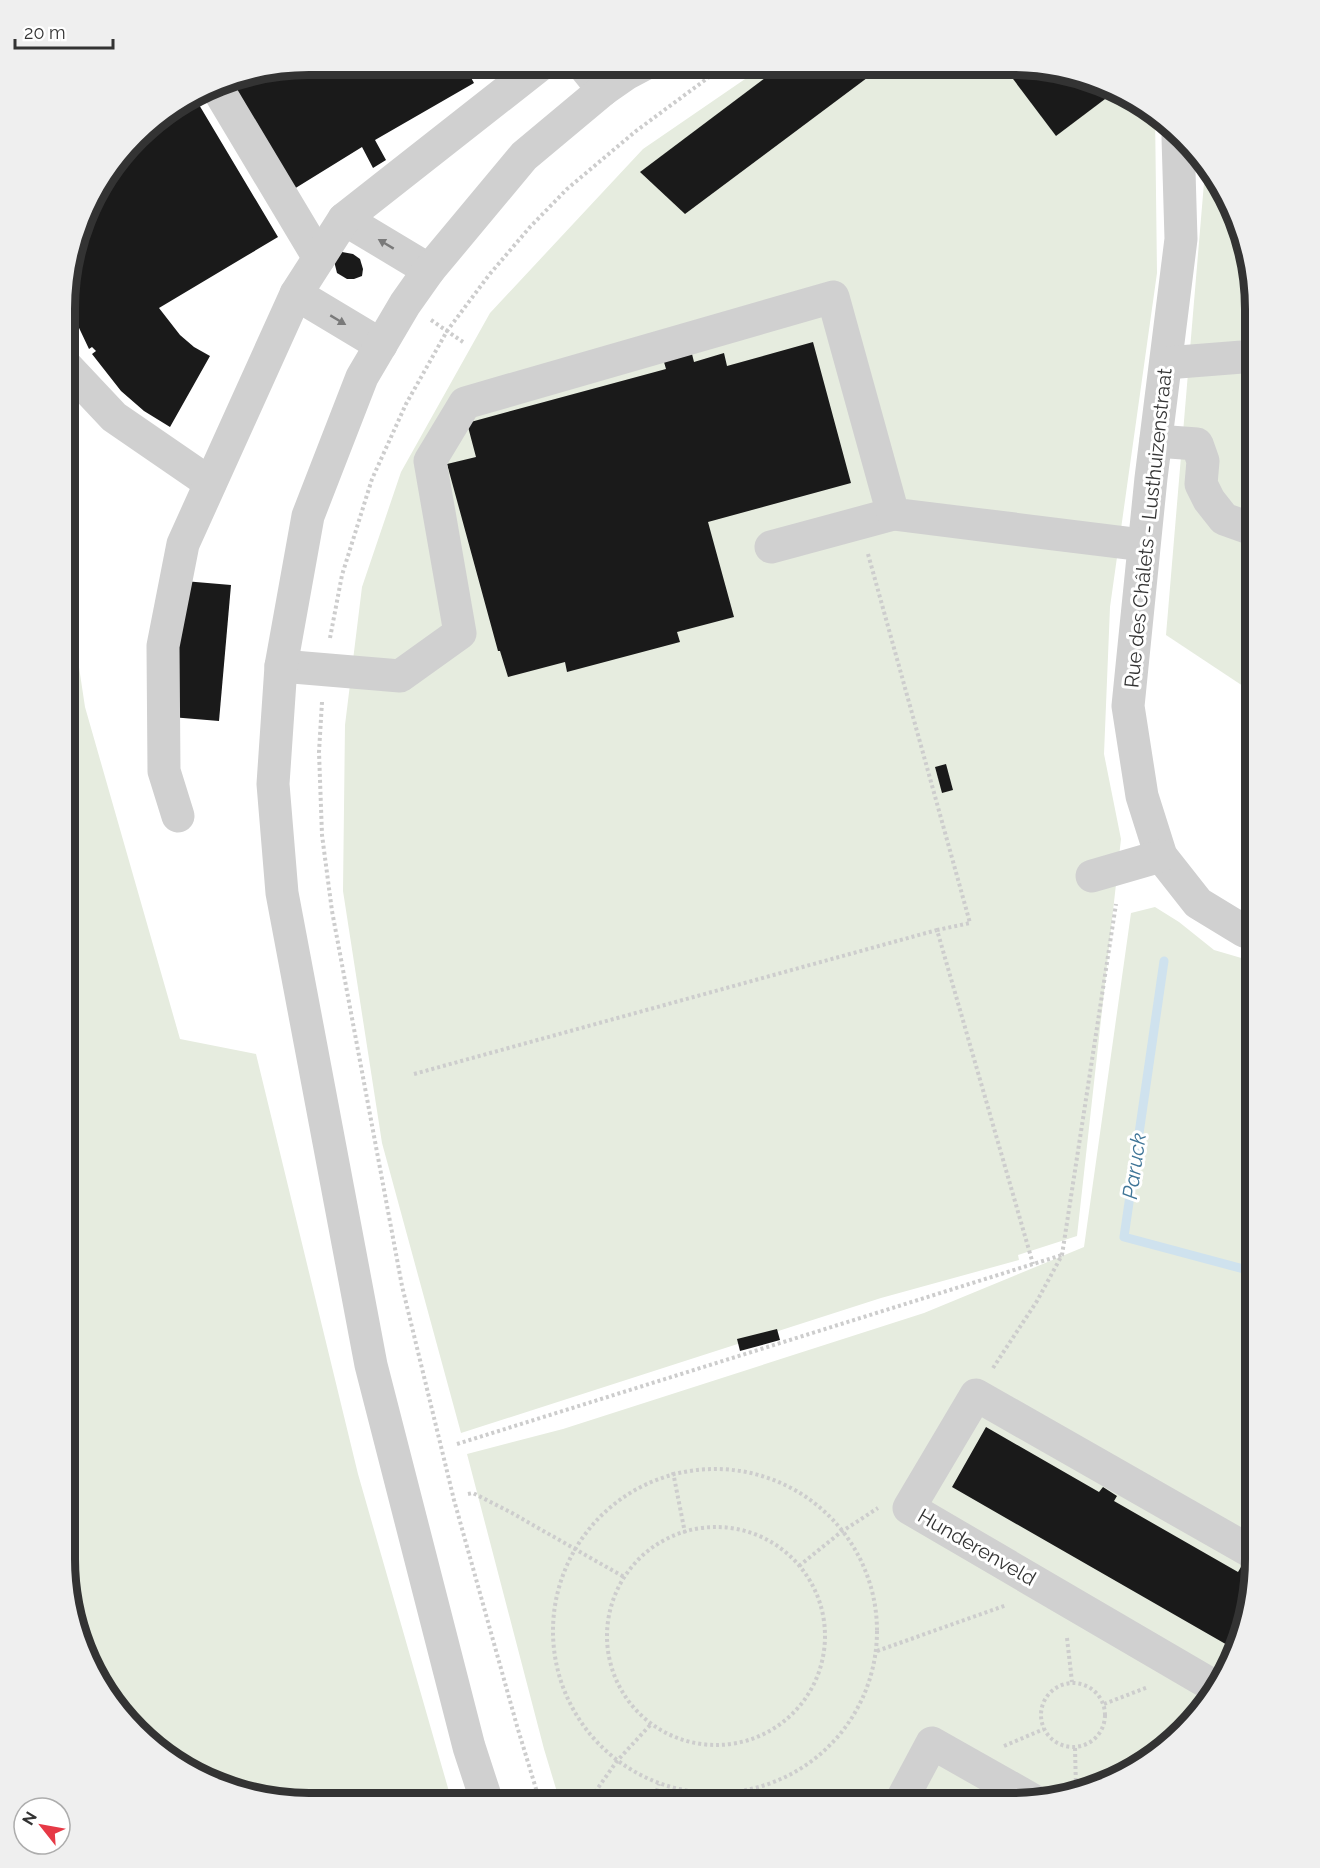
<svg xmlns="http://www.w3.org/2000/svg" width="1320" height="1868" viewBox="0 0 1320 1868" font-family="Raleway,sans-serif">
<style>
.green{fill:#e6ecdf}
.water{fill:#cfe2ee}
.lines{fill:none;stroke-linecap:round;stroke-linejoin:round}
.stream{stroke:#cfe2ee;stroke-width:9}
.building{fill:#1a1a1a}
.path{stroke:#cdcdcd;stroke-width:4;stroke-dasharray:3 3;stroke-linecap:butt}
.minor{stroke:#d0d0d0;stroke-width:33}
.oneway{fill:#7a7a7a}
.labels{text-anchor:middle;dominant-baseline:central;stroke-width:6;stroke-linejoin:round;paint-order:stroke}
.street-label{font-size:20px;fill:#333;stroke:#fff}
.water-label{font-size:21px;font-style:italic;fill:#3f7597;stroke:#fff}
.rim{fill:none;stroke:#333;stroke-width:8}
</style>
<rect width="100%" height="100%" fill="#fff"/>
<g class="green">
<path d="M764 66 1043 67 1104 83 1155 112 1157 273 1110 607 1104 754 1121 839 1077 1236 1018 1255 1019 1260 881 1298 461 1433 382 1143 343 891 345 725 362 587 401 472 490 313 643 149Z"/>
<path d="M1205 171 1230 201 1255 309V694L1166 635Z"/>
<path d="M66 581 85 707 180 1039 256 1054 358 1474 452 1802 277 1801 173 1762 125 1720 90 1667 65 1559Z"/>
<path d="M1155 907 1179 922 1214 950 1255 962V1575L1242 1638 1214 1695 1172 1743 1119 1778 1011 1803 560 1802 544 1749 467 1454 563 1429 924 1313 1084 1247 1131 913Z"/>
</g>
<g class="water">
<path d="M1252 1231H1255V1264L1242 1254Z"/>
<path d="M65 1276 74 1288 65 1352Z"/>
</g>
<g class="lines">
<path class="stream" d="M1164 961 1124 1237 1255 1272"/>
</g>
<g class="building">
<path d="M309 64 464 65 474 83 375 140 386 160 373 168 362 147 294 189 230 78Z"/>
<path d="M781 66H883L685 214 640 172Z"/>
<path d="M1004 67H1043L1104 83 1117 90 1056 136Z"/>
<path d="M195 98 278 237 159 308 180 335 194 347 210 356 170 427 144 411 121 391 92 354 96 351 92 347 89 349 72 313 67 296V277L97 187 148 125Z"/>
<path d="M342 252 353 254 360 259 363 269 362 276 354 279H347L337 273 334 261Z"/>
<path d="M813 342 851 483 708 522 734 617 677 632 680 642 567 672 565 662 508 677 500 651H498L447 464 476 457 467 423 666 369 664 362 692 354 694 362 724 353 727 366Z"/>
<path d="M184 581 231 585 219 721 171 717Z"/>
<path d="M946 764 953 790 942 793 935 767Z"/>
<path d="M777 1329 780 1340 740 1351 737 1339Z"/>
<path d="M986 1427 1099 1492 1103 1487 1117 1496 1114 1501 1238 1572 1241 1567 1255 1575 1253 1581H1254L1242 1638 1236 1650 952 1487Z"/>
</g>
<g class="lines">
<g class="path">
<path d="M431 320 463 342"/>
<path d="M868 554 970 923 937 930"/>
<path d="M330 638 342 575 372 479 406 404 447 331 489 275 530 227 567 189 636 131 724 66"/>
<path d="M322 702 319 752 322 835 332 911 402 1286 454 1500 517 1726 540 1802"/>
<path d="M414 1074 937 930 1033 1264"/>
<path d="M993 1368 1037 1301 1062 1255 1116 904"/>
<path d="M457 1444 1062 1255"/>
<circle cx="715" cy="1631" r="162"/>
<path d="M673 1472 685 1533"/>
<path d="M468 1494 473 1493 512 1513 624 1577"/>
<circle cx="716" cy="1636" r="109"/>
<path d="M799 1566 841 1532 878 1508"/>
<path d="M1067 1638 1072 1682"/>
<path d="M877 1651 1007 1605"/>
<circle cx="1073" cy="1715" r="32"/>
<path d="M1104 1704 1148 1687"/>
<path d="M1004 1746 1044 1729"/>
<path d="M1075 1748 1076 1788"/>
<path d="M655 1797 659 1784"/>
<path d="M588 1802 617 1761 652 1723"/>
<path d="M623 1802V1797H655V1803"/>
<path d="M739 1803 740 1795"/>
</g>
<g class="minor">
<path d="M583 65 603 90"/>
<path d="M216 86 319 258"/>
<path d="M1178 137 1181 239 1151 478 1128 706 1142 796 1161 856 1198 903 1244 931 1255 934"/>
<path d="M344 219 429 270"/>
<path d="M296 294 381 345"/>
<path d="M1166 363 1255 356"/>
<path d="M66 366 114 417 210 483"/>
<path d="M1156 441 1197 444 1203 461 1201 484 1209 500 1224 519 1252 529 1255 528"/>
<path d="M771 547 893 514"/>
<path d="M281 666 400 676 460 633 430 461 465 403 833 297 893 514 1143 545"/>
<path d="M178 816 164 771 163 646 183 544 296 294 344 219 540 65"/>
<path d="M1092 876 1161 856"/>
<path d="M1217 1688 909 1508 976 1395 1255 1554"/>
<path d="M487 1802 469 1747 371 1365 282 893 273 784 281 666 308 516 362 377 405 304 429 270 524 156 603 90 626 74 643 65"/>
<path d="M900 1803 932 1743 1031 1799"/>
</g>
</g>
<defs><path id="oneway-solid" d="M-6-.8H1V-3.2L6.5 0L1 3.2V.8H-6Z" transform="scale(1.5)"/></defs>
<g class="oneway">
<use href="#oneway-solid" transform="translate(386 244) rotate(-149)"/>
<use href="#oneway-solid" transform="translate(338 320) rotate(31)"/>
</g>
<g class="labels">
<g class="street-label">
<text transform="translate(1148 528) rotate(-84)">Rue des Châlets - Lusthuizenstraat</text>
<text transform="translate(977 1547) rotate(30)">Hunderenveld</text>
</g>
<g class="water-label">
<text transform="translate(1134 1166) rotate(-82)">Paruck</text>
</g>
</g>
<path d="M0 0H1320V1868H0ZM309 75H1011A234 234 0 0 1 1245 309V1559A234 234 0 0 1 1011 1793H309A234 234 0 0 1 75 1559V309A234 234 0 0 1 309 75Z" fill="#efefef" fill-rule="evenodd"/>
<path class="rim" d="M309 75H1011A234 234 0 0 1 1245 309V1559A234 234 0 0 1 1011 1793H309A234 234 0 0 1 75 1559V309A234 234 0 0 1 309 75Z"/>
<g transform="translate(42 1826) rotate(301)"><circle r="28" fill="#ffffff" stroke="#adadad" stroke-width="1.5"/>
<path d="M0-4.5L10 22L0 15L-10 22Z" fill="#e63946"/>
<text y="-9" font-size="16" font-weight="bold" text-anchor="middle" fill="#333333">N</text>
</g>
<path d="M15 39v9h98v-9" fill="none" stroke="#333333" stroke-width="3"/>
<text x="24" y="39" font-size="18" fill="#333333" stroke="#ffffff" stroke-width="4.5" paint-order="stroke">20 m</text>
</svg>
